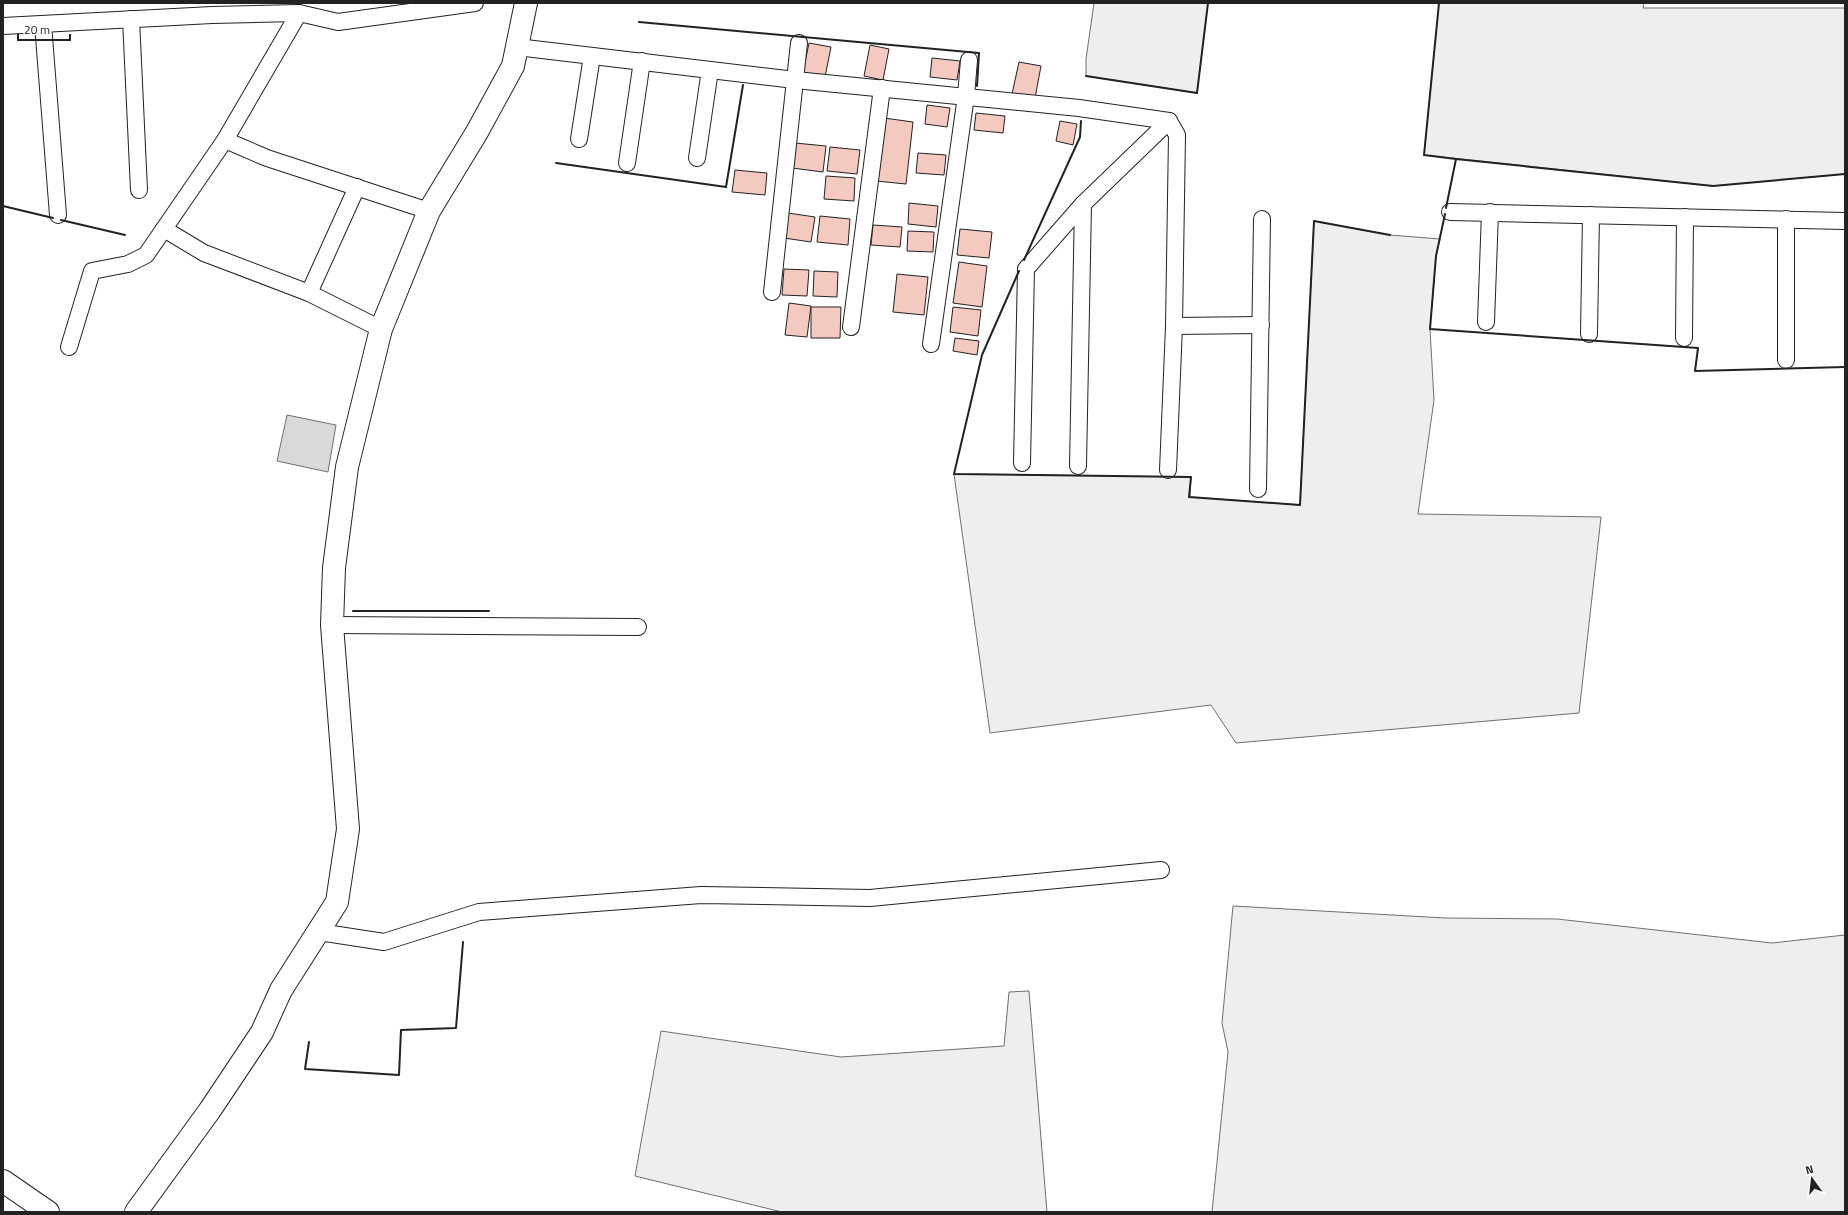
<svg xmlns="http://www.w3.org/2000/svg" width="1848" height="1215" viewBox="0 0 1848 1215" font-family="'Titillium Web',sans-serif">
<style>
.green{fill:#eee;stroke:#6f6f6f}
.water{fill:#d9d9d9;stroke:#6f6f6f}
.building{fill:#f3c9c0;stroke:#222}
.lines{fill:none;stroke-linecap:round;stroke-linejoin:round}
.street-casing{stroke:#222;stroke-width:18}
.secondary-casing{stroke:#222;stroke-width:24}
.highway-casing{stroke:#222;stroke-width:24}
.street{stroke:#fff;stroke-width:16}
.secondary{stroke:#fff;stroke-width:22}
.highway{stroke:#fff;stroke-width:22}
.wall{stroke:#222;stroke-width:2}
</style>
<rect width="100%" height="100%" fill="#fff"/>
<g class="green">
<path d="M1094 3H1208L1197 93 1086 76V59Z"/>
<path d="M1439 3H1644L1643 8H1845V174L1713 186 1424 155Z"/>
<path d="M1314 221 1390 235 1440 239 1436 256 1430 329 1434 400 1418 514 1601 517 1579 713 1236 743 1211 705 990 733 954 474 1191 477 1190 497 1300 505Z"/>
<path d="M1233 906 1445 918 1557 919 1772 943 1845 935V1212H1212L1228 1052 1222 1023Z"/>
<path d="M1029 991 1047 1212H782L635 1176 661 1031 841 1057 1004 1046 1009 992Z"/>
</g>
<path class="water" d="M287 415 336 425 328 472 277 461Z"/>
<g class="building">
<path d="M809 43 831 47 825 77 803 72Z"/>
<path d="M870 45 889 49 883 80 864 76Z"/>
<path d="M932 58 960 61 957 80 930 77Z"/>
<path d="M1019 62 1041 66 1035 98 1012 94Z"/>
<path d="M927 105 950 108 947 127 925 124Z"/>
<path d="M976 113 1005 116 1003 133 974 130Z"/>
<path d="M884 118 913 122 906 184 876 181Z"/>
<path d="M1060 121 1077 124 1073 145 1056 141Z"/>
<path d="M795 143 826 146 823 172 792 168Z"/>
<path d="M830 147 860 150 857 174 827 171Z"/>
<path d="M918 153 946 155 944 175 916 173Z"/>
<path d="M735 170 767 173 765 195 732 192Z"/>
<path d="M826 176 855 178 854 201 824 199Z"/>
<path d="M909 203 938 206 936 227 908 224Z"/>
<path d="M788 213 815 217 811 242 784 238Z"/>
<path d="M820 216 850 219 848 245 817 242Z"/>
<path d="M873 225 902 227 900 247 871 245Z"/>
<path d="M960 229 992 232 989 258 957 255Z"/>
<path d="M908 231 934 232 933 252 907 251Z"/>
<path d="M959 262 987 266 982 307 953 303Z"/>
<path d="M784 269 809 270 807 296 782 295Z"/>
<path d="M814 271 838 272 837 297 813 296Z"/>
<path d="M897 274 928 277 924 315 893 312Z"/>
<path d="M789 303 811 306 807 337 785 335Z"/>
<path d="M811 307H841L840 338H811Z"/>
<path d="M953 307 981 310 978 336 950 332Z"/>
<path d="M955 338 979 341 977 355 953 351Z"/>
</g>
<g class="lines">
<g class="street-casing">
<g id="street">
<path d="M131 19 139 190"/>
<path d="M43 24 58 215"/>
<path d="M3 26 212 15 299 13 338 22 475 3"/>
<path d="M517 47 795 80 1079 108 1169 121"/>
<path d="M579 139 592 56"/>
<path d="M225 140 267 158 429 211"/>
<path d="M697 158 710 70"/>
<path d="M627 163 642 61"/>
<path d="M1450 212 1845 221"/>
<path d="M164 229 204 253 309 293 381 329"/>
<path d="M772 292 799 43"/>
<path d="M309 293 357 187"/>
<path d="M1486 322 1490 212"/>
<path d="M1174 326 1261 325"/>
<path d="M851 327 882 88"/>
<path d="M1589 334 1591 215"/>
<path d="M1684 338 1685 217"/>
<path d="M931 344 966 96 969 60"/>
<path d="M69 347 92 271 128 264 146 255 225 140 299 13"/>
<path d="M1786 360V219"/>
<path d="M1022 463 1026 269 1083 204 1169 121"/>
<path d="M1078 466 1083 204"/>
<path d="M1168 470 1174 326 1177 135 1169 121"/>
<path d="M1258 489 1262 219"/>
<path d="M332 625 638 627"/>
<path d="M319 932 384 942 479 912 701 895 870 898 1161 870"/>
</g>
</g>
<g class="secondary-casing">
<path id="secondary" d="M136 1212 210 1110 262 1032 281 990 337 902 348 829 332 625 334 568 347 467 381 329 429 211 477 132 513 66 526 3"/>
</g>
<g class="highway-casing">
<path id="highway" d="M3 1181 48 1212"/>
</g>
<use href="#street" class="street"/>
<use href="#secondary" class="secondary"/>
<use href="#highway" class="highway"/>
<g class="wall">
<path d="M1439 3 1424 155 1456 159"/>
<path d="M639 22 979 53 977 86"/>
<path d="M1086 76 1197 93 1208 3"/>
<path d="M556 163 726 187 743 85"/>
<path d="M3 206 53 218"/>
<path d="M1446 208 1456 159 1713 186 1845 174"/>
<path d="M1445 214 1436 256 1430 329 1698 348 1695 371 1845 367"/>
<path d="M61 220 125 235"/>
<path d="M1024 260 1080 137 1081 121"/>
<path d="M1019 271 982 355 954 474 1191 477 1189 497 1300 505 1314 221 1390 235"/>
<path d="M353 611H489"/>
<path d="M309 1042 305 1069 399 1075 401 1030 456 1028 463 942"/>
</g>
</g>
<rect width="1848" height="1215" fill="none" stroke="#222222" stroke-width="8"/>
<g transform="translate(1812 1179) rotate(345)" stroke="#ffffff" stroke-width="3" paint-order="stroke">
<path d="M0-3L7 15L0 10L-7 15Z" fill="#222222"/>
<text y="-6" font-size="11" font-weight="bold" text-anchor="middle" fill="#222222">N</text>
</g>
<path d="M18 34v6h52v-6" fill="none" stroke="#222222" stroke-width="2"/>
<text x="24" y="34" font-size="12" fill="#222222" stroke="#ffffff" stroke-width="3" paint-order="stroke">20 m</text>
</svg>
